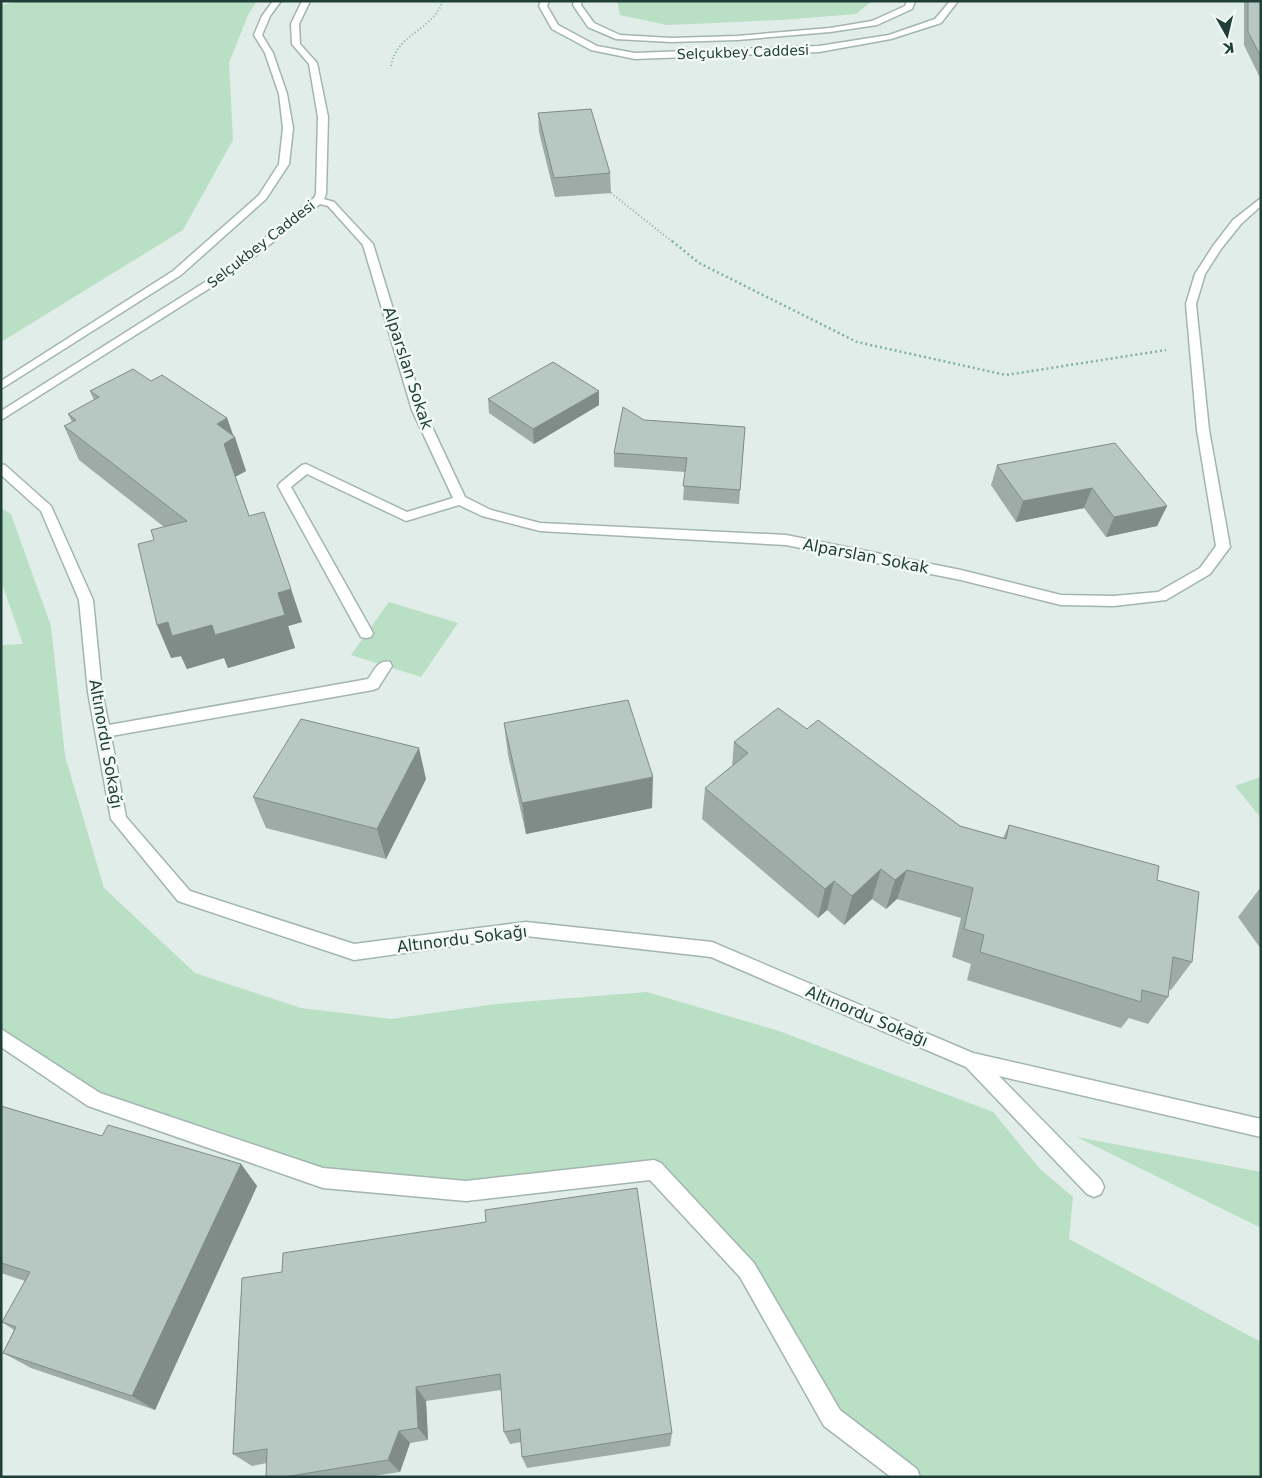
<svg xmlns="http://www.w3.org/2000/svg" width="1262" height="1478" viewBox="0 0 1262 1478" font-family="'DejaVu Sans',sans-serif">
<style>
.green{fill:#b9dfc4}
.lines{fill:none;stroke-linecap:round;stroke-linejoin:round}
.minor-casing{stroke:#a3b5b0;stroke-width:3}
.path-far1{stroke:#80b2a4;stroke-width:2;stroke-dasharray:1 2.5;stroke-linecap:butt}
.path{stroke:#80b2a4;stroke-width:2.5;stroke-dasharray:2 3;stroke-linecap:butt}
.minor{fill:#fff;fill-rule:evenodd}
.wall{fill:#9daca6}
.shaded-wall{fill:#7f8c87}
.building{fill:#b6c8c1;stroke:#7f8c87}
.labels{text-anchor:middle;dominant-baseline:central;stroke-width:5;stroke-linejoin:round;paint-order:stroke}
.far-street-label{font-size:14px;fill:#203f38;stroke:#f2f9f6}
.street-label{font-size:16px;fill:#203f38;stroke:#f2f9f6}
</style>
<rect width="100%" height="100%" fill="#e1ede8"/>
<g class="green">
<path d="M19 1H257L248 15 229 63 233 140 183 230 1 342V5Z"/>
<path d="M617 1H872L856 14 781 20 667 25 620 15Z"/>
<path d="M1 508 11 514 51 626 65 756 104 888 195 973 301 1008 391 1019 496 1004 647 992 779 1031 993 1112 1040 1169 1073 1197 1069 1239 1261 1342V1477H909L832 1418 753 1281 654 1170 466 1191 323 1178 95 1100 1 1037V645L23 644 1 581Z"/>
<path d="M389 602 458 623 421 677 351 655Z"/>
<path d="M1261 777V818L1235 786Z"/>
<path d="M1077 1137 1261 1172V1228Z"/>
</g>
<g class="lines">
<g class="minor-casing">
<g id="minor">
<path d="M273 1H281L270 16 262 35 273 53 287 94 293 128 289 164 266 199 181 275 1 389V381L173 271 259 195 279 164 283 128 279 94 265 53 254 35 262 16Z"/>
<path d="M302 1H310L299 24 300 44 317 63 328 117 326 194 324 199 334 202 373 244 424 410 465 497 491 510 540 523 786 535 961 570 1061 595 1114 596 1158 592 1200 568 1216 546 1197 430 1186 304 1195 274 1213 246 1233 220 1261 198V206L1241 224 1221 249 1205 274 1196 304 1209 430 1230 547 1210 574 1166 600 1114 606 1061 605 961 580 786 545 540 531 482 516 459 505 406 521 307 474 291 487 373 633 371 637 366 638 361 637 278 486 280 483 302 465 306 464 407 512 453 498 412 410 363 245 328 206 320 204 248 262 221 281 1 420V411L213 277 240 258 314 198 316 194 318 117 309 64 292 44 291 24Z"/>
<path d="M541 1H549L547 6 558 25 597 46 635 53 819 46 889 35 935 19 950 1H958L941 23 891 39 819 52 635 59 591 50 552 29 539 6Z"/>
<path d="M574 1H582L581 5 594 23 620 35 671 38 737 36 830 28 872 21 905 6 907 1H915L912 9 877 25 830 32 737 40 671 42 616 39 588 27 573 5Z"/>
<path d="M1 464 5 465 51 506 93 600 102 692 109 725 368 679C374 671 378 659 390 662L392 666 378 688 373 690 111 736 126 817 190 891 354 944 526 922 712 942 973 1053 1261 1119V1137L999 1076 1101 1180 1104 1187 1101 1194 1094 1197 1087 1194 966 1067 711 957 526 936 354 960 178 901 111 819 88 692 79 600 41 511 1 475Z"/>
<path d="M1 1029 100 1093 323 1168 466 1181 654 1160 661 1163 754 1263 840 1410 917 1469 920 1477H891L824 1426 740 1277 650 1180 466 1201 323 1188 88 1106 1 1047Z"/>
</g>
</g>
<g class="path-far1">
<path d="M391 66C397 33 430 33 443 1"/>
<path d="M611 193 674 243"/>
</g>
<path class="path" d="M672 241 699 263 857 342 1006 375 1166 350"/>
<use href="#minor" class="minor"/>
</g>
<g class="wall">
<path d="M1244 1H1261V80L1244 45Z"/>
<path d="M538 113 610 173 611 193 555 197 539 132Z"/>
<path d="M151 381 227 418 246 471 235 477 249 516 291 589 302 622 288 626 295 648 228 668 224 658 187 669 181 656 171 658 154 540 164 527 79 460 64 426 72 422 68 414 94 400 90 391Z"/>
<path d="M488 399 599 405 534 444 489 413Z"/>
<path d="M644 420 745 427 739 504 683 500 685 472 614 467V453Z"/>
<path d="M997 465 1167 506 1157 526 1106 537 1084 508 1016 522 991 485Z"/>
<path d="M504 723 652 808 526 834 508 755Z"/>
<path d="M807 729 960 826 1003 838 1009 825 1157 880 1192 962 1171 990 1169 989 1168 997 1148 1024 1129 1018 1121 1028 967 980 971 964 952 957 961 918 897 899 886 909 872 899 844 925 827 910 818 918 702 819 705 788 732 766 734 742Z"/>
<path d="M426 779 386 859 266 828 253 797Z"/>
<path d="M1261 887V949L1238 917Z"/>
<path d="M1 1106 102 1136 241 1164 257 1186 155 1410 31 1368 3 1353 14 1330 2 1322 25 1281 1 1273Z"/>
<path d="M242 1278 672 1433 670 1446 527 1468 522 1457 521 1442 510 1444 504 1432 501 1390 426 1401 428 1440 410 1443 400 1472 367 1477H266L267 1463 252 1466 233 1454Z"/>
</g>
<g class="shaded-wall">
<path d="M599 391V405L534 444 533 429Z"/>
<path d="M227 418 234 438 235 437 246 471 235 477 217 424Z"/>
<path d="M1092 488 1084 508 1016 522 1023 501Z"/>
<path d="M1167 506 1157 526 1106 537 1114 517Z"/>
<path d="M291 589 302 622 288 626 295 648 228 668 224 658 187 669 181 656 171 658 157 625 168 622 212 625 278 593Z"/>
<path d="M419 748 426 779 386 859 377 829Z"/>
<path d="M653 777 652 808 526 834 522 803Z"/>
<path d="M881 869 872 899 844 925 852 896Z"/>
<path d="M907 870 897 899 886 909 895 880Z"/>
<path d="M834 881 827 910 818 918 825 889Z"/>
<path d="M241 1164 257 1186 155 1410 132 1396Z"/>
<path d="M416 1387 426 1401 428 1440 418 1428Z"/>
<path d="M399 1431 410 1443 400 1472 388 1460Z"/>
</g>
<g class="building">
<path d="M1248 1H1261V57L1248 32Z"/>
<path d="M591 109 610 173 554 178 538 113Z"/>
<path d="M553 362 599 391 533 429 488 399Z"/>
<path d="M133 369 151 381 162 375 227 418 217 424 235 437 224 444 249 516 264 512 291 589 278 593 285 615 215 635 212 625 172 636 168 622 157 625 138 544 154 540 151 530 187 521 64 426 76 420 68 414 99 397 90 391Z"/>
<path d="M623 407 644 420 745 427 740 490 683 486 687 458 614 453Z"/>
<path d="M1115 443 1167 506 1114 517 1092 488 1023 501 997 465Z"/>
<path d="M628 700 653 777 522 803 504 723Z"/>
<path d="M778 708 807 729 818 720 960 826 1006 839 1009 825 1159 866 1157 880 1199 892 1192 962 1173 957 1168 997 1142 990 1141 1002 980 952 984 935 964 929 973 888 907 870 895 880 881 869 852 896 834 881 825 889 705 788 748 753 734 742Z"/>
<path d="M301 719 419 748 377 829 253 797Z"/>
<path d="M1 1106 102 1136 108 1125 241 1164 132 1396 3 1353 16 1327 2 1322 30 1272 1 1263Z"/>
<path d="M637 1188 672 1433 522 1457 520 1429 504 1432 500 1374 416 1387 418 1428 399 1431 388 1460 284 1477H266L267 1449 233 1454 242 1278 282 1272 283 1253 486 1222 485 1210Z"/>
</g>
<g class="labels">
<g class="far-street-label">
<text transform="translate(743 52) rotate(-2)">Selçukbey Caddesi</text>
<text transform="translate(261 244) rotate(-38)">Selçukbey Caddesi</text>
</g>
<g class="street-label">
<text transform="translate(408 368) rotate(72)">Alparslan Sokak</text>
<text transform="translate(866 556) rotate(11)">Alparslan Sokak</text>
<text transform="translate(106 744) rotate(80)">Altınordu Sokağı</text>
<text transform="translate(462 939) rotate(-7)">Altınordu Sokağı</text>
<text transform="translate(867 1016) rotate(23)">Altınordu Sokağı</text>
</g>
</g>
<rect width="1262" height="1478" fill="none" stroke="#203f38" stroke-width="5"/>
<g transform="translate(1227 35) rotate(172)" stroke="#f2f9f6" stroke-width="4" paint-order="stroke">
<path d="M0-4L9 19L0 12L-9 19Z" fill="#203f38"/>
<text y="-8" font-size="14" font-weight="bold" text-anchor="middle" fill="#203f38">K</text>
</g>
</svg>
